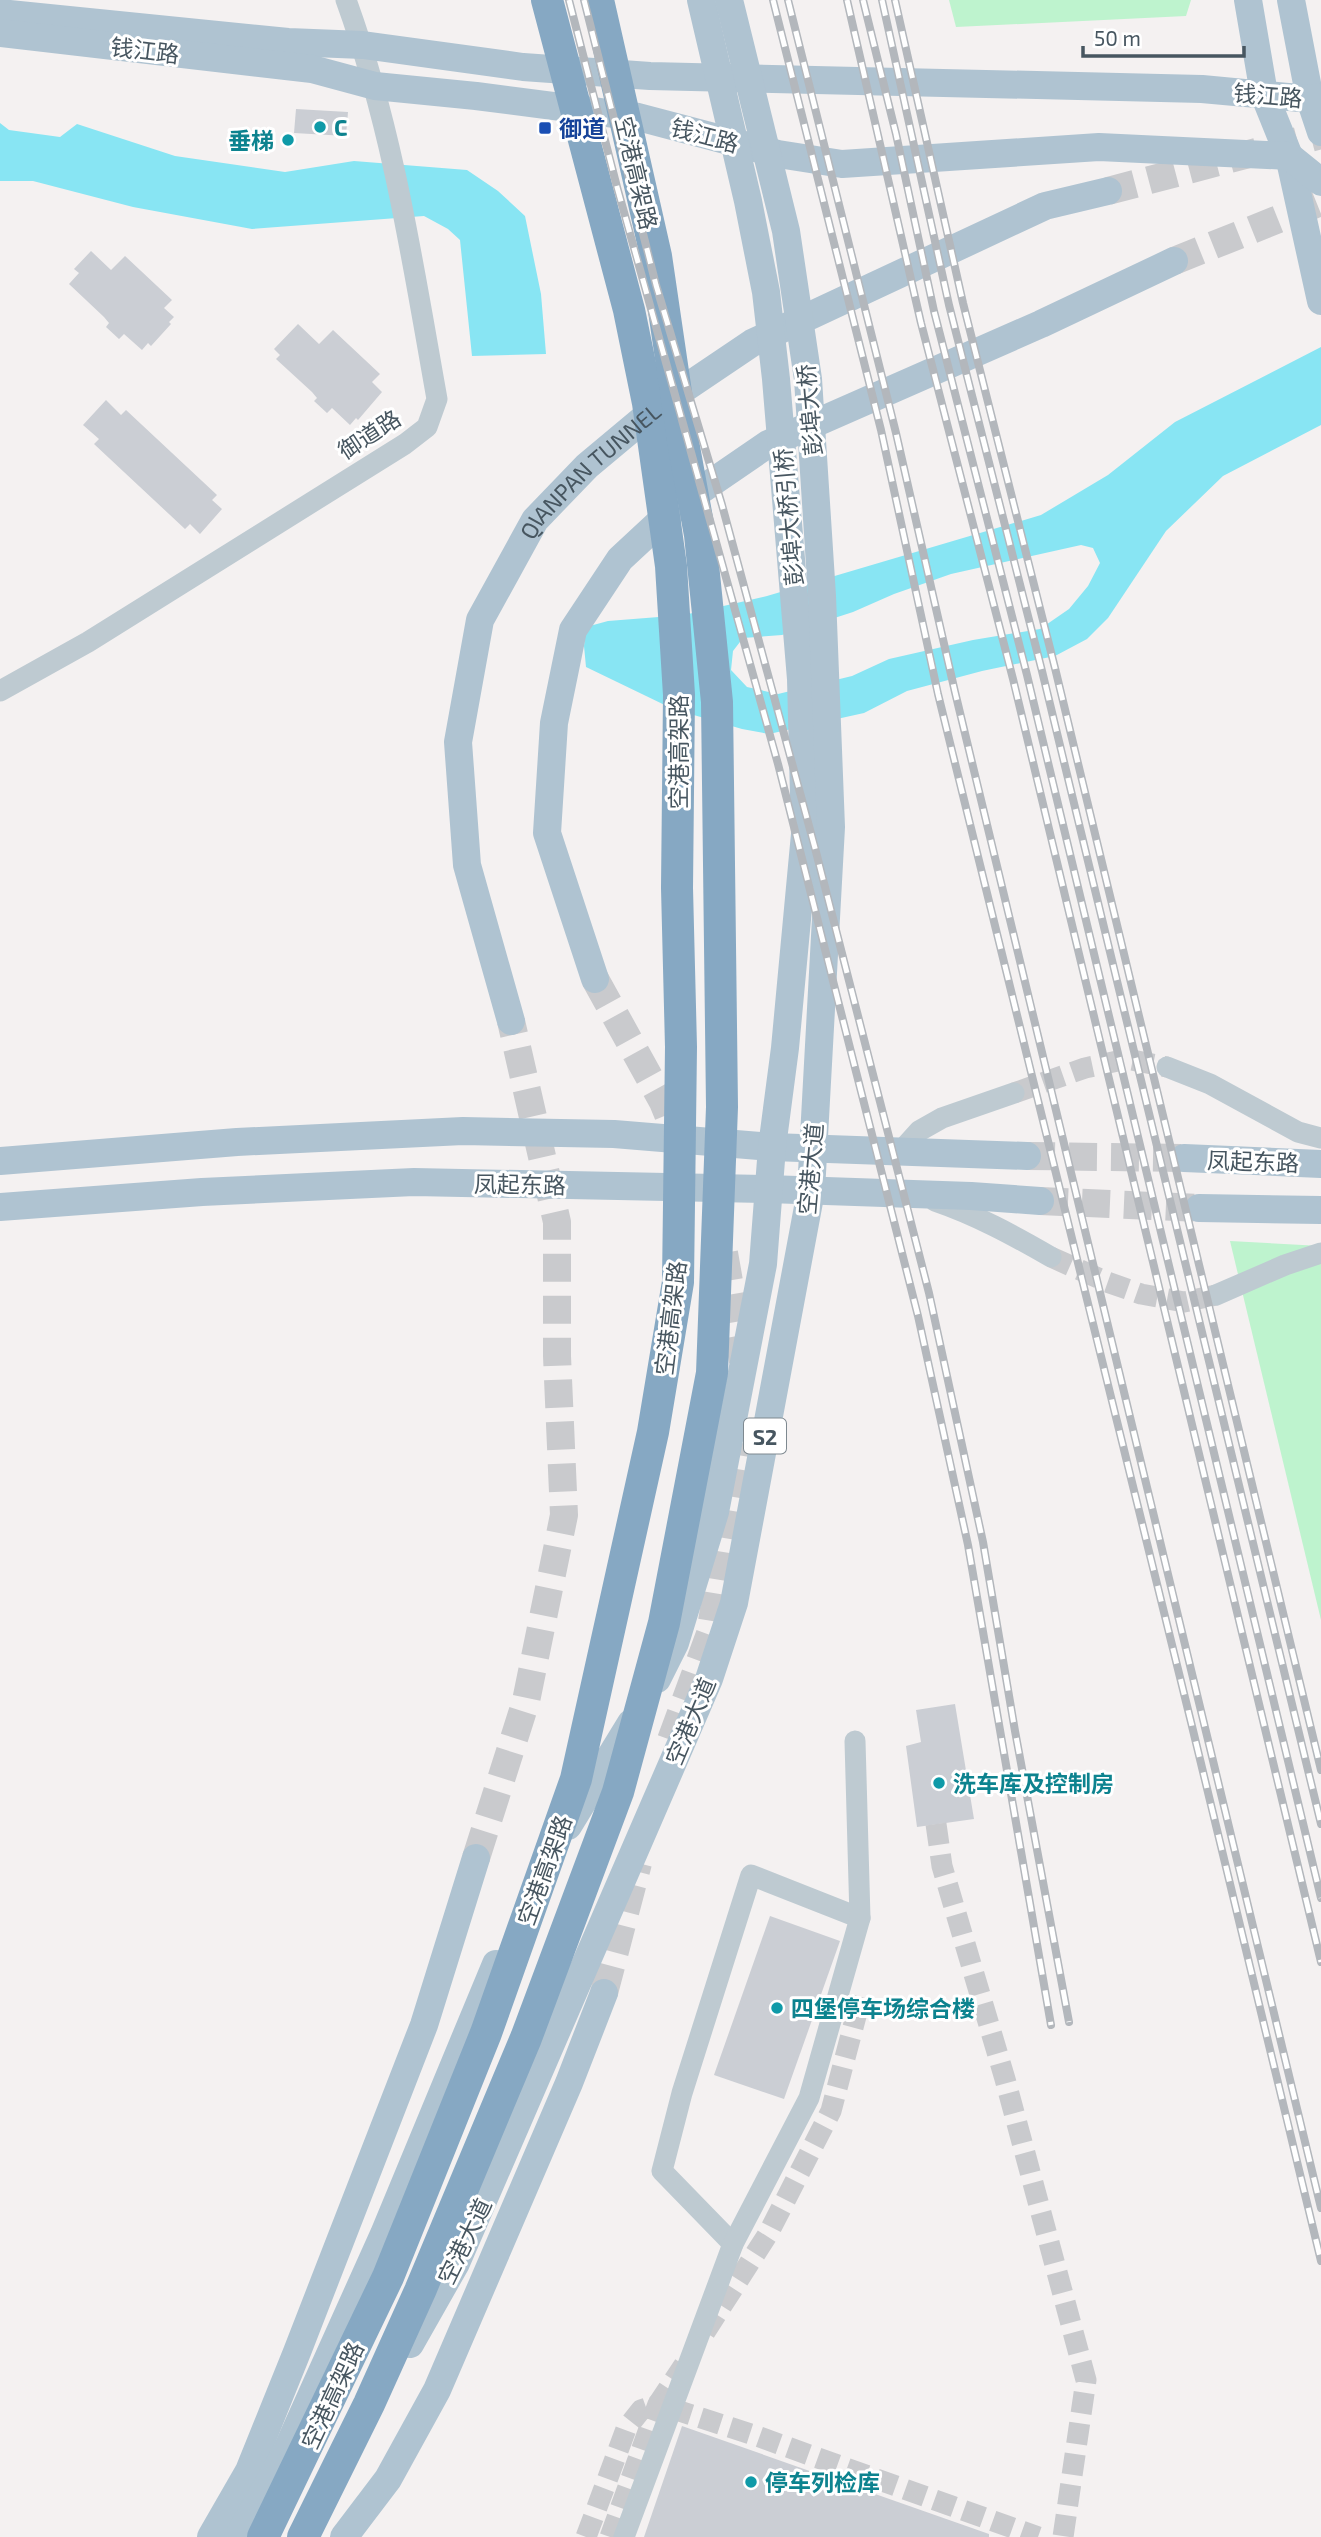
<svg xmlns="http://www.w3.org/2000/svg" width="1321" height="2537" viewBox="0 0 1321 2537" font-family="'Exo 2','Noto Sans SC',sans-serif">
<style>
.green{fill:#bef3ce}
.water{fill:#88e5f3;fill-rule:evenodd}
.building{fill:#cbced4}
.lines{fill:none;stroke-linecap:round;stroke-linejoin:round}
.minor-tunnel{stroke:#c9cacd;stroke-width:21;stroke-dasharray:21 10;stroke-linecap:butt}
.major-tunnel{stroke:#c9cacd;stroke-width:28;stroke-dasharray:28 14;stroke-linecap:butt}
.minor{stroke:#becad1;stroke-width:21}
.major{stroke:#afc3d1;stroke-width:28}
.highway{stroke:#86a8c3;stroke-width:32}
.rail-casing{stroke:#b3b7bc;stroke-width:8}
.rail{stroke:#fff;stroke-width:5;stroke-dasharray:16;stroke-linecap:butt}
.culture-dot{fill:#0f9aa8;stroke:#fff;stroke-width:2.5}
.transit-dot{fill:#1a4fb4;stroke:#fff;stroke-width:2.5}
.labels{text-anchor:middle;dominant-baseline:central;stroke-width:6;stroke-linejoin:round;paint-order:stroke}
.shield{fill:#fff;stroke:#7e8990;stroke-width:2}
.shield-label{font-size:21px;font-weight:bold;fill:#475660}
.street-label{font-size:23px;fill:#475660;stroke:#fff}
.culture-label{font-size:23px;font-weight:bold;fill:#0d838f;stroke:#fff;text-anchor:start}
.transit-label{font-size:23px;font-weight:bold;fill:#164399;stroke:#fff;text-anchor:start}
</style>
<rect width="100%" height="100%" fill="#f4f1f1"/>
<g class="green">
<path d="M949 0H1191L1186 16 956 27Z"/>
<path d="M1230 1241 1321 1246V1620Z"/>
</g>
<g class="water">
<path d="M0 123 9 130 60 137 77 124 175 156 285 172 354 161 467 170 498 191 525 216 541 294 546 354 472 356 460 240 448 229 424 216 252 229 133 207 33 181H0Z"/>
<path d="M1321 347V425L1223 476 1166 531 1108 618 1087 639 1055 656 982 671 907 691 864 713 769 734 742 729 673 709 586 667 584 646 586 627 608 621 684 615 767 596 1041 515 1108 475 1175 422ZM1081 545 1093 548 1100 563 1088 586 1069 609 1040 629 973 640 889 659 852 676 778 694 747 687 731 670 733 651 743 638 782 635 853 612 894 594 951 574Z"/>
</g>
<g class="building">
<path d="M296 109 348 112 346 136 294 133Z"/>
<path d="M91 251 111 270 125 256 172 300 164 308 174 317 169 322 171 324 151 346 148 343 142 350 124 334 119 339 106 327 109 323 104 317 69 284 79 273 74 269Z"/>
<path d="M298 324 319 344 333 330 380 374 372 382 382 392 358 420 356 418 350 425 332 408 327 413 314 401 317 398 312 392 276 359 280 355 274 349Z"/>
<path d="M106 400 121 415 126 410 217 495 212 500 222 509 200 534 190 524 185 529 94 444 99 439 83 425Z"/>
<path d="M955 1704 974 1819 917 1827 906 1746 921 1742 916 1710Z"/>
<path d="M770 1916 840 1941 784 2099 714 2075Z"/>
<path d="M682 2426 989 2534V2537H644Z"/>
</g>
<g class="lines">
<g class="minor-tunnel">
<path d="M1014 1093 1085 1068 1127 1059 1167 1067"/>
<path d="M1051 1257 1107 1282 1141 1294 1184 1302 1216 1295"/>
<path d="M936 1824 942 1866 1005 2079 1086 2380 1063 2537"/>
<path d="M705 2332 768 2234 831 2111 861 1997"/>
<path d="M586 2537 626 2429 641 2410 658 2404 684 2365"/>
<path d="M610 2537 658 2404 754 2435 1038 2537"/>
</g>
<g class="major-tunnel">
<path d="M1108 191 1321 135"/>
<path d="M1174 261 1321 202"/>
<path d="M595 979 663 1102 679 1141"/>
<path d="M1027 1156 1184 1158"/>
<path d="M1040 1201 1199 1208"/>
<path d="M724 1253 743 1361"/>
<path d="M671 1740 710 1634 741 1443"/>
<path d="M476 1858 526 1701 564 1515 557 1356V1222L511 1021"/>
<path d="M604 1993 638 1863"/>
</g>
<g class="minor">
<path d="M0 691 88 642 405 444 427 427 437 399C413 265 393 129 346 0"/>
<path d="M1167 1067 1210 1084 1298 1132 1321 1138"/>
<path d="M900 1152 919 1131 942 1118 1014 1093"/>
<path d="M935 1201C976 1215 1013 1235 1051 1257"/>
<path d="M1216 1295 1285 1265 1321 1253"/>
<path d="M733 2244 662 2171 682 2093 751 1875 860 1918"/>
<path d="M624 2537 733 2244 809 2098 860 1918 855 1741"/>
</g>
<g class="major">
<path d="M1248 0 1264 94 1289 156 1321 301"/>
<path d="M1291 0 1310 99 1321 132"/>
<path d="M0 13 288 42 363 45 523 67 650 76 1202 89 1310 99 1321 97"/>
<path d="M0 33 312 69 375 86 476 96 638 117 778 154 842 164 1099 147 1289 156 1321 182"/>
<path d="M595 979 547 833 554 723 573 630 620 559 676 507 768 444 1041 324 1174 261"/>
<path id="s1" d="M511 1021 467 865 458 742 480 620 535 520 587 466 660 405 752 343 1045 206 1108 191"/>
<path d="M1184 1158 1321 1164"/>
<path d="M0 1161 237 1142 463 1131 614 1134 772 1147 1027 1156"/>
<path d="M0 1207 202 1192 414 1182 768 1189 971 1196 1040 1201"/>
<path d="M1199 1208 1321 1210"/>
<path d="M657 1679 675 1643 715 1512 763 1264 772 1147 785 1048 805 834 801 679 776 379 766 292 748 201 701 0"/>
<path d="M568 1826 631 1723"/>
<path d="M410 2344 456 2263 709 1679 734 1603 811 1191 831 827 822 596 808 379 786 231 729 0"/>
<path d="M211 2537 249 2471 297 2352 424 2025 476 1858"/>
<path d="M238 2537 286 2452 384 2234 496 1964"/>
<path d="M344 2537 388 2479 437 2390 569 2083 604 1993"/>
</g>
<g class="highway">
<path d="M263 2537 388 2277 486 2033 576 1779 653 1432 678 1282 681 1047 677 888 679 695 671 566 648 403 629 310 547 0"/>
<path d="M303 2537 369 2404 420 2291 526 2038 618 1792 664 1623 712 1373 722 1107 717 702 700 535 684 447 656 256 598 0"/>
</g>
<g class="rail-casing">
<g id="rail">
<path d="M569 0 617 187 778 764 918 1316 968 1545 1051 2025"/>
<path d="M584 0 656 285 722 505 815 848 929 1293 983 1542 1015 1731 1069 2022"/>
<path d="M773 0 881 430 938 694 1191 1722 1321 2261"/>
<path d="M788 0 896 433 955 692 1321 2208"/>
<path d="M847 0 921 323 1013 679 1321 1962"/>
<path d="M863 0 896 134 934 311 1027 675 1321 1898"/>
<path d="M882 0 949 305 1042 671 1321 1824"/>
<path d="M895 0 963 303 1055 668 1321 1770"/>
</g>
</g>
<use href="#rail" class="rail"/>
</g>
<g class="culture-dot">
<circle cx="320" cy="127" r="7"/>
<circle cx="288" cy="140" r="7"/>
<circle cx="939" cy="1783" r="7"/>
<circle cx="777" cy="2008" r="7"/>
<circle cx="751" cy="2482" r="7"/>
</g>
<rect class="transit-dot" x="538" y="121" width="14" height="14" rx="3.5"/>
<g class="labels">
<rect class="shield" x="744" y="1418.5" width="42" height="35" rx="5"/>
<g class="shield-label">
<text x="765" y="1436">S2</text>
</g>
<g class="street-label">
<text transform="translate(145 50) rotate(7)">钱江路</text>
<text transform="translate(1268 95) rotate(5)">钱江路</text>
<text transform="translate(705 135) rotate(15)">钱江路</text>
<text transform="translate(637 173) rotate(77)">空港高架路</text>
<text transform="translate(809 410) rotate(-95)">彭埠大桥</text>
<text transform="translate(369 434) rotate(-33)">御道路</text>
<text stroke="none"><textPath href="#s1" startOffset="597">QIANPAN TUNNEL</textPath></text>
<text transform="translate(788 517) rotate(-95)">彭埠大桥引桥</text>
<text transform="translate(678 752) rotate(-90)">空港高架路</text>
<text transform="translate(1253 1161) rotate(2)">凤起东路</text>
<text transform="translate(810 1169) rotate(-85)">空港大道</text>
<text transform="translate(520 1184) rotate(1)">凤起东路</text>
<text transform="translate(670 1318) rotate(-83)">空港高架路</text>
<text transform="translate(690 1721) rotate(-67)">空港大道</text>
<text transform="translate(544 1870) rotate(-70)">空港高架路</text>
<text transform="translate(464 2241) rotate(-64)">空港大道</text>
<text transform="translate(332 2395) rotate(-65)">空港高架路</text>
</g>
<g class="culture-label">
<text x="334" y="127">C</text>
<text x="274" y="140" text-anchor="end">垂梯</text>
<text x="953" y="1783">洗车库及控制房</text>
<text x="791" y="2008">四堡停车场综合楼</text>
<text x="765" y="2482">停车列检库</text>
</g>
<g class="transit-label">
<text x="559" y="128">御道</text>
</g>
</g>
<path d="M1083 46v10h161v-10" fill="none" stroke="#475660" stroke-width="3.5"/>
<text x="1094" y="46" font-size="21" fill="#475660" stroke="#ffffff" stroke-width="5" paint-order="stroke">50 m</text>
</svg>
